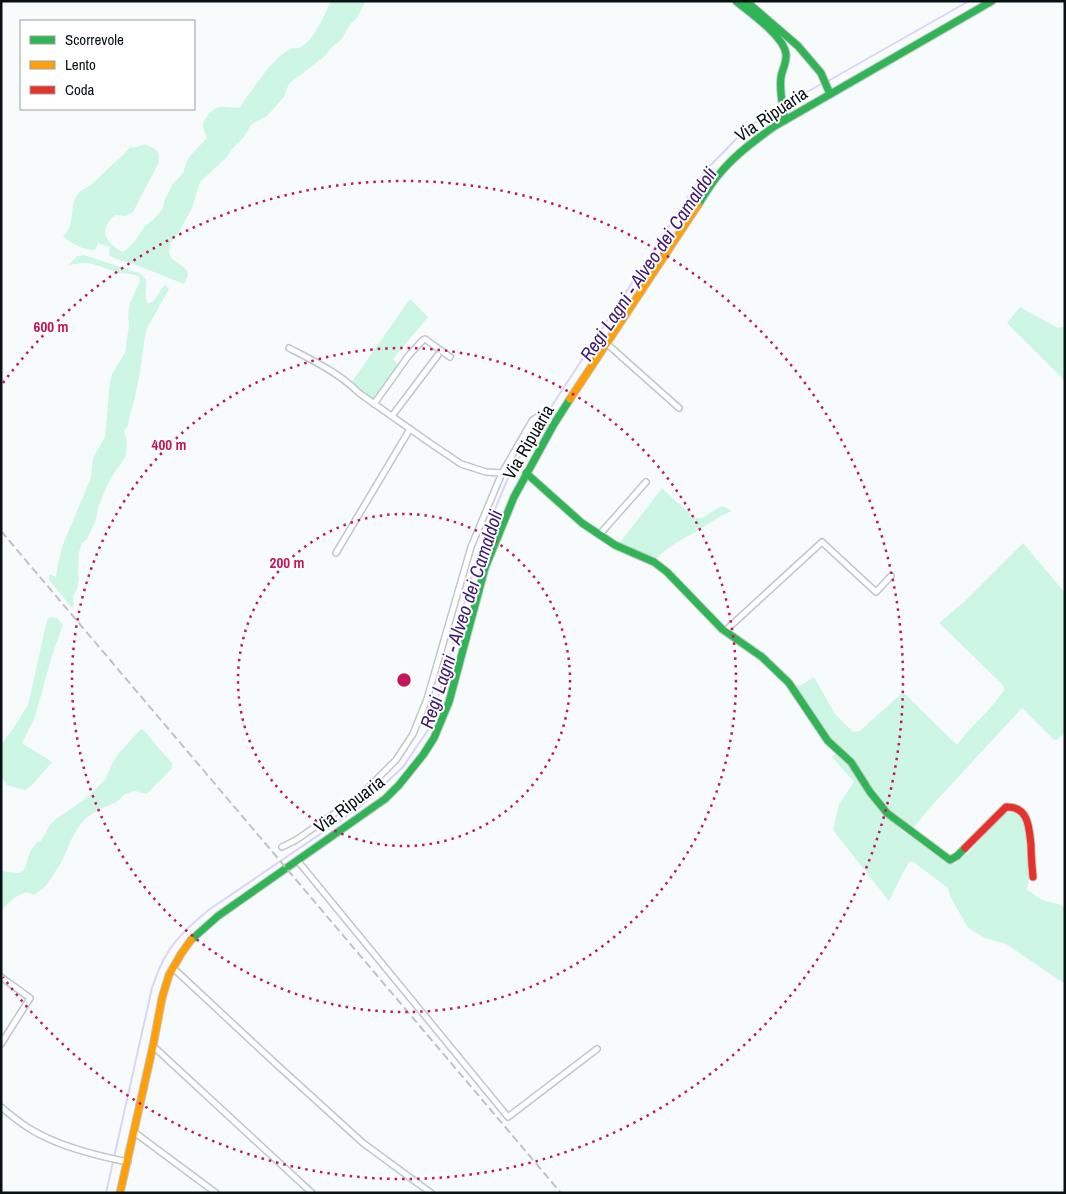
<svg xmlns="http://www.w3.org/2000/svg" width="1066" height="1194" viewBox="0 0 1066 1194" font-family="'Archivo Narrow',sans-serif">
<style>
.green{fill:#cef6e4}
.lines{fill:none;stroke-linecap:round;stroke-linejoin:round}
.stream{stroke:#dbd4f8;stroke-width:2}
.street-casing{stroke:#c1c7c9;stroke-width:8}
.fast-casing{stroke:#c1c7c9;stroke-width:9}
.slow-casing{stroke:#c1c7c9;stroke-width:9}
.jam-casing{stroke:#c1c7c9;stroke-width:9}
.street{stroke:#fefeff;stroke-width:5}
.fast{stroke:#30b455;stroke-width:7}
.slow{stroke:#ff9f0a;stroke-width:7}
.jam{stroke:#e5322d;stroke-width:7}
.rail{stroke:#c1c2c2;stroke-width:2;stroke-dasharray:8 4;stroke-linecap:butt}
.ring{fill:none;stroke:#c2185b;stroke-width:2.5;stroke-dasharray:2.5 5}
.labels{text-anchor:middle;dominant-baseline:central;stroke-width:4;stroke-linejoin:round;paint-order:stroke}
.street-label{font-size:18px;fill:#081115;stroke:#fff}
.water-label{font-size:19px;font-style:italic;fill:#3e1b77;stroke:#fff}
.centre{fill:#c2185b;stroke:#fff;stroke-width:2.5}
.ring-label{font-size:15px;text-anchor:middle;font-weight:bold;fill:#c2185b;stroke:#fff;stroke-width:4;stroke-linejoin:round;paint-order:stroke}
</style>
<rect width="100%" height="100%" fill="#f8fbfc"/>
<g class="green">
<path d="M331 1H367L364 4 357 18 351 23 341 40 332 47 325 56 290 83 288 86 284 97 267 116 257 121 251 125 243 138 232 149 226 158 200 182 192 208 179 232 172 241 169 248V252L172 259 185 268 187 271 188 275 184 284 139 266 114 258 109 255 110 247 98 243 95 250C83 250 71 244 63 236 76 226 69 207 77 195 80 190 88 188 93 183 99 178 104 172 110 167 117 160 124 155 130 147H137L145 144C156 150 161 150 158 164L133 212 126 216 115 215C98 231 104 240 122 252L126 250 134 242 145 226 154 219 162 210 164 202 172 185 183 173 188 158 207 138C206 133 203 130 203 126 203 123 204 121 206 118 215 103 224 107 239 108 254 89 270 59 292 48 309 53 325 14 331 1Z"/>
<path d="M84 255 139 273 146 279C147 287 144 296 147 303 157 304 158 290 165 285L169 289 146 330 140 372 135 397 131 411 128 425 124 431 127 441 126 456 110 479 99 505 95 522 87 539 82 543 79 552 78 573 79 579 77 589 73 597 74 606 71 607 49 580V574L56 577 58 563 64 542 91 478 92 466 93 458 105 437 110 382 112 374 125 353 129 325 128 317 130 303 140 281 139 277C133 273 123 274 116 272 96 266 90 259 68 266L77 256Z"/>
<path d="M410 299 428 317 393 359 399 365 374 401 351 383Z"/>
<path d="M1020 307 1058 328 1065 326V381L1007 323Z"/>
<path d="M662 488 669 495 696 518H702L720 507 723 506 732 511C720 515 711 523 700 529 684 539 667 546 654 561L619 544Z"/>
<path d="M1023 543 1065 593V733L1057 740H1054L1022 708 927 811 910 832 900 825 825 733 793 687 801 685 814 677 835 714 852 731 855 732 860 731 903 692 957 745C971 725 991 711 1004 690L1003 686 1000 682 939 623 965 601Z"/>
<path d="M50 617 57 618 63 625 52 655 35 717 22 743 52 762 32 785 25 790 20 789 7 785 3 779 1 781V745L13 729 28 705 47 620Z"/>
<path d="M143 729 156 745 172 763V768L147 794 135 791 125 794 117 802 100 809 87 817 79 826 71 840 62 861 46 886 34 895C31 894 28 892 25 893 17 894 5 905 1 912V871L19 873 23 871 25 868 30 852 36 843 41 841 50 825 56 819 85 799 105 780 113 762 119 753 140 730Z"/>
<path d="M836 753 852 770 878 806 902 831 954 864 966 855 1005 813 1011 812 1016 813 1022 818 1027 827 1026 853 1030 873 1027 890C1033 893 1039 899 1045 901 1053 903 1059 903 1065 908V985L1062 982 1006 944 985 938 968 928 950 896 948 888 912 861 909 862 906 867 889 901 833 830 839 804 854 782 832 757Z"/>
</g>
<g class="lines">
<g class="stream">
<path d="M828 81 969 1"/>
<path d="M784 105 823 83"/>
<path d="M106 1193 152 988C155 980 157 973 161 965 171 942 190 925 210 909L360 807 403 767 428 730 437 701 475 565 496 507 510 473 538 427 705 171 740 135 760 119 780 107"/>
</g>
<g class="street-casing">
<g id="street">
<path d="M606 343 679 408"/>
<path d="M289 348C314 361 339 373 359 393L427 441 461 464 486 472 502 473"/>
<path d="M374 404 409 355 423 340 425 339 450 357"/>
<path d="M392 416 438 355"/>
<path d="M600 534 646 482"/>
<path d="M336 553 410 429"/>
<path d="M725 631 822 542 876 592 891 576"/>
<path d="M282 847 296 840 361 795 396 760 413 734 427 699 471 547 502 473 532 421C540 412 546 419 554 424"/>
<path d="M297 860 508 1117 597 1049"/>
<path d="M173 968 275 1063 363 1143 431 1193"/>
<path d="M1 977 30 998 1 1044"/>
<path d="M153 1046 312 1193"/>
<path d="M1 1107C11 1115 21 1124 32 1130 58 1146 98 1156 128 1162"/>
<path d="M134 1132 216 1193"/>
</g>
</g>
<g class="fast-casing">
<g id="fast">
<path d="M736 1C750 13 784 36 786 54 787 62 782 70 781 77 779 92 783 106 785 120"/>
<path d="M746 1 798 46 821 73 830 94"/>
<path d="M698 205C705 194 712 182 721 172 736 154 755 140 775 126L992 1"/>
<path d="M526 473 582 523 615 545 654 562 667 572 722 629 762 657 789 683 828 741 851 762 870 792 887 813 950 860 957 856 965 848"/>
<path d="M191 940 218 916 385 799 399 785 423 755 434 738 449 702 485 568 514 497 554 424 570 399"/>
</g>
</g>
<g class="slow-casing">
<g id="slow">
<path d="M570 399 698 205"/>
<path d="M120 1193 153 1046 162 998 169 975 181 954 191 940"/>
</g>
</g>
<g class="jam-casing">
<path id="jam" d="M965 848 1006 807C1029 806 1029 828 1031 845 1031 856 1032 866 1033 877"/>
</g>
<use href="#street" class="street"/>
<use href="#fast" class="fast"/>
<use href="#slow" class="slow"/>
<use href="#jam" class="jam"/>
<path class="rail" d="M1 531 561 1193"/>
</g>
<g class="ring">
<circle cx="404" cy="680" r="166"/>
<circle cx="404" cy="680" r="332"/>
<path d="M3 383A499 499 0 1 1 3 977"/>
</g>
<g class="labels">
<g class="street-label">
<text transform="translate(771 114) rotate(-34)">Via Ripuaria</text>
<text transform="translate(528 442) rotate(-60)">Via Ripuaria</text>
<text transform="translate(349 804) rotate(-37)">Via Ripuaria</text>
</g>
<g class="water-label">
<text transform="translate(648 264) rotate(-56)">Regi Lagni - Alveo dei Camaldoli</text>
<text transform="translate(461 619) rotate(-72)">Regi Lagni - Alveo dei Camaldoli</text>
</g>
</g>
<circle cx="404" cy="680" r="8" class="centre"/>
<g class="ring-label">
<text x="51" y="332">600 m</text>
<text x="169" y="450">400 m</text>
<text x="287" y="568">200 m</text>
</g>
<rect width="1066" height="1194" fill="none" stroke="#081115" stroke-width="5"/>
<rect x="20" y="20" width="175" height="90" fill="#ffffff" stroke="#9ca0a1"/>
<rect x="30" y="36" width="25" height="8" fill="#30b455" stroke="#9ca0a1"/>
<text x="65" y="45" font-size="15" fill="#081115">Scorrevole</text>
<rect x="30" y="61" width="25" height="8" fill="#ff9f0a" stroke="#9ca0a1"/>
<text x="65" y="70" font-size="15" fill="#081115">Lento</text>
<rect x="30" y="86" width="25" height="8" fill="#e5322d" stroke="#9ca0a1"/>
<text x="65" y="95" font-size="15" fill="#081115">Coda</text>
</svg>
